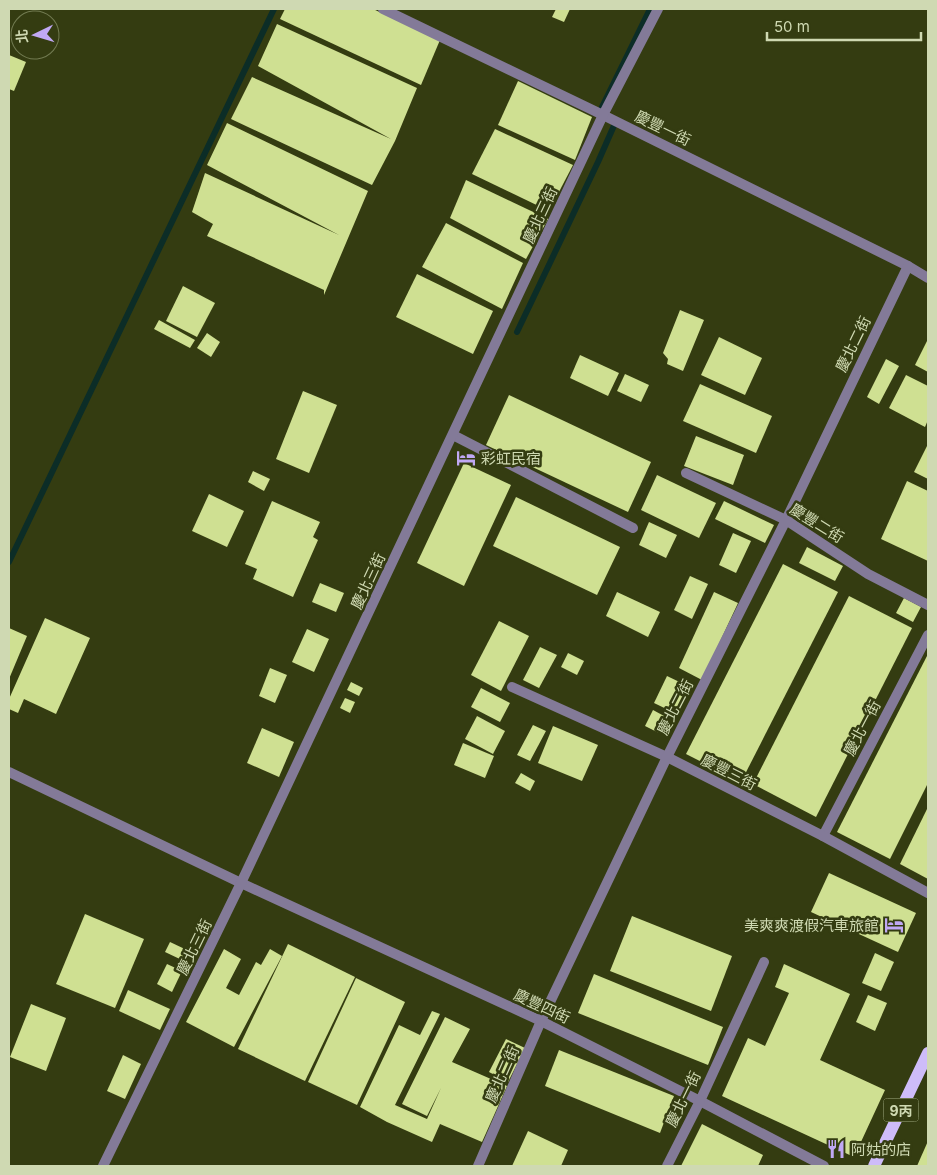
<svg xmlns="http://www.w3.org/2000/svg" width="937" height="1175" viewBox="0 0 937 1175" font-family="Inter,'Noto Sans TC',sans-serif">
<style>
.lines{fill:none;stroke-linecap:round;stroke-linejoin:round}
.stream{stroke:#0c2d27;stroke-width:6}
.building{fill:#cfe092}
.lane{stroke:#837a98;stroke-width:10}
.street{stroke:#837a98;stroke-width:10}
.primary{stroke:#cebcf9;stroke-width:12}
.labels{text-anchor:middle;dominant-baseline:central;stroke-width:5;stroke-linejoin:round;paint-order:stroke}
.shield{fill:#343c11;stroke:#a0aa82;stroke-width:1}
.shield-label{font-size:14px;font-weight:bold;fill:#cfd9b2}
.street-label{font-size:15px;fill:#cfd9b2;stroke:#343c11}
.poi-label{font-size:15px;fill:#cfd9b2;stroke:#343c11;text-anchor:start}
</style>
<rect width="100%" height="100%" fill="#343c11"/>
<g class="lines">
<g class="stream">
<path d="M602 107 650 9"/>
<path d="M517 332 598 162 616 121"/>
<path d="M9 562 274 9"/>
</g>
</g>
<g class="building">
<path d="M285 9H373L440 40 421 85 280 19Z"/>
<path d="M556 9H570L564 22 552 17Z"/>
<path d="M277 24 417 88 395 141 372 185 231 119 252 77 391 139 258 66Z"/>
<path d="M9 55 26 62 14 91 9 89Z"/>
<path d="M518 81 592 117 575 160 498 125Z"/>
<path d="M227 123 368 191 324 295V290L207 236 213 224 192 212 205 173 339 235 207 165Z"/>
<path d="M495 129 573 165 549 211 472 174Z"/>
<path d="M466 180 548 219 526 259 450 218Z"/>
<path d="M446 223 523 263 502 309 422 267Z"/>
<path d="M417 274 493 311 473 354 396 317Z"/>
<path d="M183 286 215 303 197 337 166 321Z"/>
<path d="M680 310 704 320 683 371 667 364 668 359 663 353Z"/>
<path d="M159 320 195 340 190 348 154 329Z"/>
<path d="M207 333 220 342 211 357 197 348Z"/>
<path d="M719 337 762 358 745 395 701 375Z"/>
<path d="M928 339V372L915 365Z"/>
<path d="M580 355 619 373 608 396 570 378Z"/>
<path d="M886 359 899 366 879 404 867 397Z"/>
<path d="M625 374 649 385 641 402 617 391Z"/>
<path d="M906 375 928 386V420L925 427 889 408Z"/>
<path d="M700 384 772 416 756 453 683 421Z"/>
<path d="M303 391 337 405 309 473 276 459Z"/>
<path d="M509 395 651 462 628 512 486 445Z"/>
<path d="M696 436 744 455 733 485 684 466Z"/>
<path d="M928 444V479L914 472Z"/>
<path d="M464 463 511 485 464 586 417 563Z"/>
<path d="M253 471 270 479 264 491 248 482Z"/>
<path d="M657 475 716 503 699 538 641 510Z"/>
<path d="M907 481 928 491V561L881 539Z"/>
<path d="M209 494 244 511 227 547 192 531Z"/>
<path d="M516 497 620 547 597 595 493 546Z"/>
<path d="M272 501 320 522 313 537 318 540 293 597 253 579 257 569 245 564Z"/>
<path d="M724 501 774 525 765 543 715 519Z"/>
<path d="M649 522 677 535 666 558 639 545Z"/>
<path d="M733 533 751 541 736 573 719 565Z"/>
<path d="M807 547 843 566 835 581 799 563Z"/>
<path d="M783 564 838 592 741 782 686 754Z"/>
<path d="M690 576 708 584 692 619 674 610Z"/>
<path d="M320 583 344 593 336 612 312 602Z"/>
<path d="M617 592 660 612 648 637 606 616Z"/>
<path d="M714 592 738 603 702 680 679 668Z"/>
<path d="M849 596 912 628 816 817 753 784Z"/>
<path d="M904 598 921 607 913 622 896 613Z"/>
<path d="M45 618 90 638 56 714 24 699 18 713 9 709V699Z"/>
<path d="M499 621 529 636 501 691 471 675Z"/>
<path d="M9 628 27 636 9 679Z"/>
<path d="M307 629 329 639 314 672 292 662Z"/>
<path d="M540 647 557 655 539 688 523 680Z"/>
<path d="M568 653 584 661 577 675 561 667Z"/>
<path d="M928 654V783L890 859 837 832Z"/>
<path d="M270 668 287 675 275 703 259 696Z"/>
<path d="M667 676 692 688 679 715 654 703Z"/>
<path d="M351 682 363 688 359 696 347 690Z"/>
<path d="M481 688 510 703 500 722 471 707Z"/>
<path d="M345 698 355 702 350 713 340 708Z"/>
<path d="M653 710 666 717 659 733 645 726Z"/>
<path d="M477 716 505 731 493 754 465 739Z"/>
<path d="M533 725 546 731 530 761 517 755Z"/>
<path d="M553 726 598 745 582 781 538 763Z"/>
<path d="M262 728 294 742 279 777 247 763Z"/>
<path d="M463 743 494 756 485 778 454 765Z"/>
<path d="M521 773 535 781 530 791 515 783Z"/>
<path d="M928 807V879L900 864Z"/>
<path d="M829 873 916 913 898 952 811 912Z"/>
<path d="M85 914 144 939 115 1008 56 984Z"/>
<path d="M632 916 732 956 711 1011 610 971Z"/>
<path d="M170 942 189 951 184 961 165 952Z"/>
<path d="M288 944 355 977 305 1081 238 1049Z"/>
<path d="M224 949 241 959 226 988 239 995 256 962 261 965 270 949 282 956 234 1047 186 1022Z"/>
<path d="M875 953 894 962 881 991 862 983Z"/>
<path d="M167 964 182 971 172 992 157 984Z"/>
<path d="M784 964 850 994 820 1060 885 1090 854 1157 722 1096 748 1038 765 1046 789 993 775 987Z"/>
<path d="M594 974 723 1027 708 1065 578 1013Z"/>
<path d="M356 978 405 1002 357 1105 308 1082Z"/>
<path d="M128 990 170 1009 160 1030 119 1011Z"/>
<path d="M868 995 887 1003 875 1031 856 1022Z"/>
<path d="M31 1004 66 1018 46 1071 10 1057Z"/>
<path d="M432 1011 440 1014 395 1105 427 1119 441 1088 427 1116 402 1104 445 1017 470 1029 452 1062 507 1086 482 1142 440 1124 432 1142 387 1122 360 1107 399 1025 420 1035Z"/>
<path d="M506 1039 525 1048 508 1082 489 1072Z"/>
<path d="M559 1050 674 1096 660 1133 545 1086Z"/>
<path d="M123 1055 141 1064 125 1099 107 1091Z"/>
<path d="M702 1124 763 1155 758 1166H681Z"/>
<path d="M528 1131 568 1150 561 1166H512Z"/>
<path d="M928 1141V1166H917Z"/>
</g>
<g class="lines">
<g class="lane">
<path d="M453 435 633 528"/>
<path d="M823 836 928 635"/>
<path d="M700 1101 764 962"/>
</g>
<g class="street">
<path d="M383 9 603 115 908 266 928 278"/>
<path d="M686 473 786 520 868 574 928 605"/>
<path d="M512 687 667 757 823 836 928 893"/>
<path d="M9 772 241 883 541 1021 700 1101 824 1166"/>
<path d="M103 1166 241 883 603 115 658 9"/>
<path d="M478 1166 541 1021 667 757 786 520 908 266"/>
<path d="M667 1166 700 1101"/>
</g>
<path class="primary" d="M874 1166 928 1053"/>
</g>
<defs>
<g id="hotel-bare" transform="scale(1.5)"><path d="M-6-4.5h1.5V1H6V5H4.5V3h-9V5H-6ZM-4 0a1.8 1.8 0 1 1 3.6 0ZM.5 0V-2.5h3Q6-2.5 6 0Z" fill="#c0a8f4" stroke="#343c11" stroke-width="2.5" paint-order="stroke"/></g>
<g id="restaurant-bare" transform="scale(1.5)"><path d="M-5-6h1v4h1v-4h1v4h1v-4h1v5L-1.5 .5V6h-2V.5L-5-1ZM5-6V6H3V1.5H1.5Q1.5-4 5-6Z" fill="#c0a8f4" stroke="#343c11" stroke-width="2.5" paint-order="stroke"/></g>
</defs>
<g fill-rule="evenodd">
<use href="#hotel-bare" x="466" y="458"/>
<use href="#hotel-bare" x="894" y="925"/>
<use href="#restaurant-bare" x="836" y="1149"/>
</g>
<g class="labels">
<rect class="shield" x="883.5" y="1098.5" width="35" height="23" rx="4"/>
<g class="shield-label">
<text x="901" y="1110">9丙</text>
</g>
<g class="street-label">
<text transform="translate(663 128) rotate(26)">慶豐一街</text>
<text transform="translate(540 215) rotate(-65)">慶北三街</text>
<text transform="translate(853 344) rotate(-64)">慶北二街</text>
<text transform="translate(817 523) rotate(32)">慶豐二街</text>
<text transform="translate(368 581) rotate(-65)">慶北三街</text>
<text transform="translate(675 707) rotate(-63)">慶北二街</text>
<text transform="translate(862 728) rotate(-62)">慶北一街</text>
<text transform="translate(729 772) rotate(27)">慶豐三街</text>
<text transform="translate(194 947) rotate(-64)">慶北三街</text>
<text transform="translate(542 1006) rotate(25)">慶豐四街</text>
<text transform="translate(502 1074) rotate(-66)">慶北二街</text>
<text transform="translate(683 1099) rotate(-64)">慶北一街</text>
</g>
<g class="poi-label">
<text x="481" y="458">彩虹民宿</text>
<text x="879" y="925" text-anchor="end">美爽爽渡假汽車旅館</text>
<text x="851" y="1149">阿姑的店</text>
</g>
</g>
<rect width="937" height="1175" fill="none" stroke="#cfd9b2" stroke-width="20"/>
<g transform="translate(35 35) rotate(265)"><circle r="24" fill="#343c11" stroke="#727b51"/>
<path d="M0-4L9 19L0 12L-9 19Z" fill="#c0a8f4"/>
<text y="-8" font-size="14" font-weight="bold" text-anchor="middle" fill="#cfd9b2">北</text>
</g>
<path d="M767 32v8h154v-8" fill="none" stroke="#cfd9b2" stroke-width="2.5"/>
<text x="774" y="32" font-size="15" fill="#cfd9b2" stroke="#343c11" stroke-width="4" paint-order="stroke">50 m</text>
</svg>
